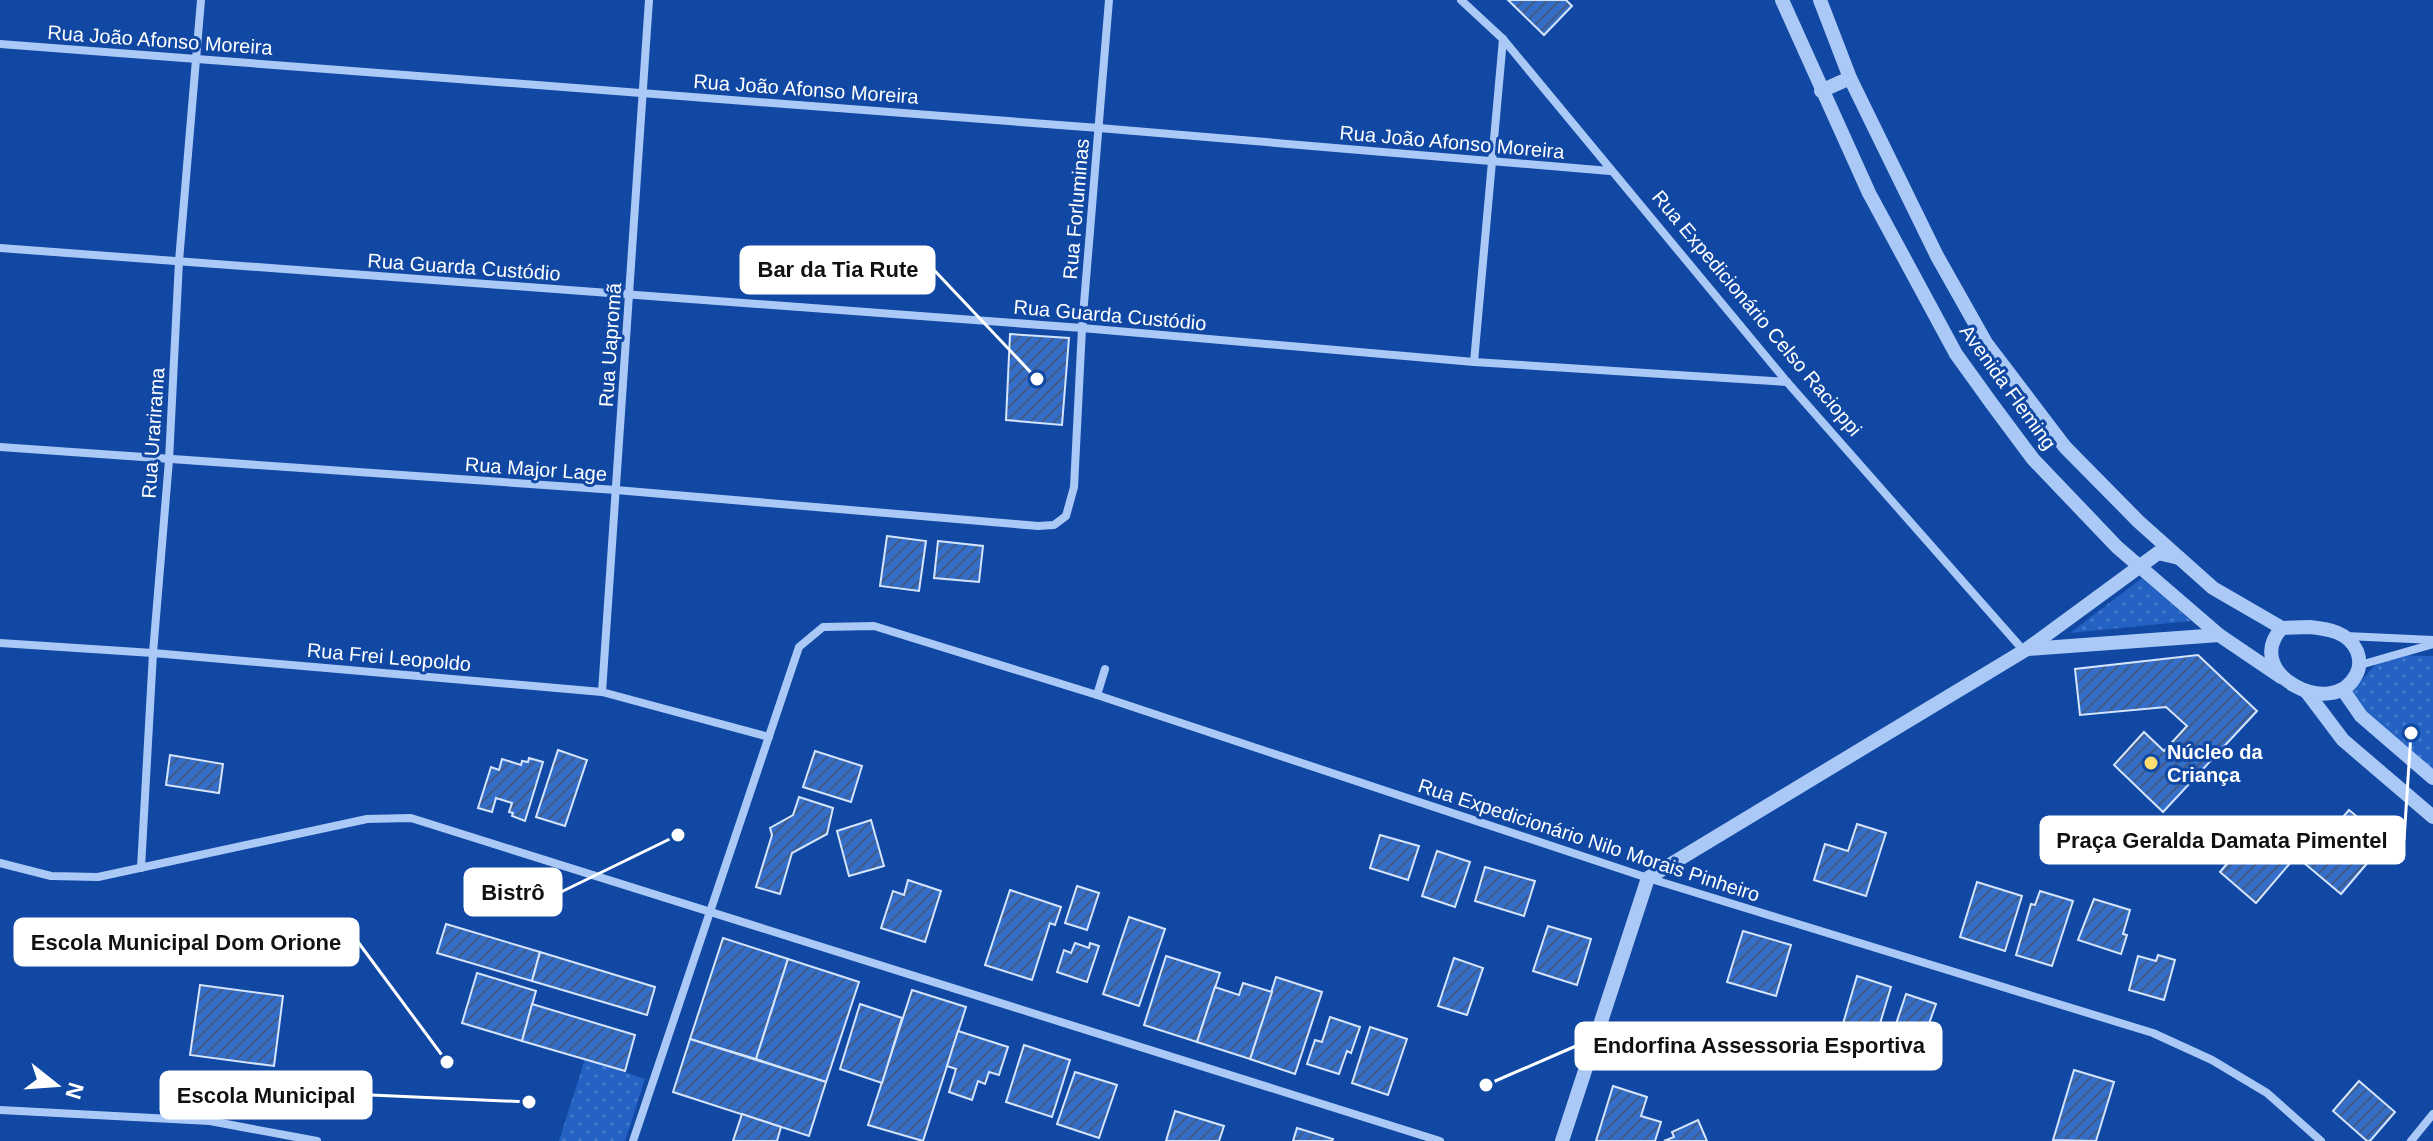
<svg xmlns="http://www.w3.org/2000/svg" width="2433" height="1141" viewBox="0 0 2433 1141" font-family="Helvetica,sans-serif">
<style>
.park{fill:url(#park-dots)}
.building{fill:url(#building-hatch);stroke:#d5e5fe;stroke-width:2}
.lines{fill:none;stroke-linecap:round;stroke-linejoin:round}
.minor{stroke:#abc9f6;stroke-width:8}
.tertiary{stroke:#abc9f6;stroke-width:14}
.poi-dot{fill:#ffde70;stroke:#1048a3;stroke-width:3}
.labels{text-anchor:middle;dominant-baseline:central;stroke-width:6;stroke-linejoin:round;paint-order:stroke}
.street-label{font-size:20px;fill:#fff;stroke:#1048a3}
.poi-label{font-size:20px;font-weight:bold;fill:#fff;stroke:#1048a3;text-anchor:start}
.leader{fill:none;stroke:#fff;stroke-width:3}
.callout-dot{fill:#fff;stroke:#1048a3;stroke-width:3}
.callout{fill:#fff;stroke:#fff;stroke-width:3}
.callout-label{font-size:22px;text-anchor:middle;font-weight:bold;fill:#111}
</style>
<defs>
<pattern id="park-dots" width="8" height="8" patternUnits="userSpaceOnUse" patternTransform="scale(2)"><rect width="8" height="8" fill="#2361c2"/><path d="M2 2h.1M6 6h.1" fill="none" stroke="#4479cb" stroke-width="1.8" stroke-linecap="round"/></pattern>
<pattern id="building-hatch" width="6" height="6" patternUnits="userSpaceOnUse" patternTransform="scale(2)"><rect width="6" height="6" fill="#346ec8"/><path d="M-1 1l2-2M0 6l6-6M5 7l2-2" fill="none" stroke="#415b84"/></pattern>
</defs>
<rect width="100%" height="100%" fill="#1048a3"/>
<g class="park">
<path d="M2142 578 2191 621 2070 633Z"/>
<path d="M2397 655 2433 656V769L2347 697 2375 665Z"/>
<path d="M585 1059 645 1079 625 1141H559Z"/>
</g>
<g class="building">
<path d="M1508 0H1566L1572 6 1544 35Z"/>
<path d="M1010 334 1069 338 1062 425 1006 420Z"/>
<path d="M887 536 926 541 919 591 880 586Z"/>
<path d="M938 541 983 546 979 582 934 578Z"/>
<path d="M2198 655 2257 711 2163 812 2114 765 2144 732 2164 751 2187 726 2166 707 2080 715 2075 669Z"/>
<path d="M558 750 587 760 565 826 536 817Z"/>
<path d="M815 751 862 766 851 802 803 787Z"/>
<path d="M170 755 223 764 219 793 166 785Z"/>
<path d="M529 758 543 762 525 821 512 816 513 813 509 812 512 803 496 798 492 812 478 808 491 767 499 770 502 759 521 765 522 761 528 762Z"/>
<path d="M799 797 833 808 827 834 792 853 780 894 756 887 772 835 770 828 793 815Z"/>
<path d="M2349 810 2386 841 2341 894 2304 863Z"/>
<path d="M2267 817 2303 848 2256 903 2220 872Z"/>
<path d="M871 820 884 866 849 876 837 831Z"/>
<path d="M1857 824 1886 833 1866 896 1814 880 1825 844 1848 851Z"/>
<path d="M1380 835 1419 846 1408 880 1370 868Z"/>
<path d="M1437 851 1470 862 1455 907 1422 896Z"/>
<path d="M1485 867 1535 881 1524 916 1475 901Z"/>
<path d="M908 880 941 891 925 942 881 928 893 891 904 895Z"/>
<path d="M1977 882 2022 896 2005 951 1960 937Z"/>
<path d="M1077 886 1099 893 1087 930 1065 923Z"/>
<path d="M1010 890 1061 907 1055 925 1050 923 1032 980 985 965Z"/>
<path d="M2040 891 2073 901 2052 966 2016 955 2031 904 2035 905Z"/>
<path d="M2094 899 2130 910 2123 934 2127 935 2121 954 2078 940Z"/>
<path d="M1129 917 1165 929 1139 1006 1103 994Z"/>
<path d="M446 924 540 952 532 981 437 953Z"/>
<path d="M1548 926 1591 939 1577 985 1533 971Z"/>
<path d="M1743 931 1791 945 1776 996 1727 982Z"/>
<path d="M723 938 788 959 756 1059 690 1039Z"/>
<path d="M1075 943 1089 948 1090 943 1099 946 1087 982 1057 972 1064 950 1071 953Z"/>
<path d="M540 952 655 987 647 1015 532 981Z"/>
<path d="M2158 955 2175 960 2164 1000 2129 990 2138 956 2156 961Z"/>
<path d="M1166 956 1220 973 1197 1042 1144 1025Z"/>
<path d="M1454 958 1483 968 1467 1015 1438 1006Z"/>
<path d="M788 959 859 982 826 1082 756 1059Z"/>
<path d="M477 973 536 991 522 1041 462 1023Z"/>
<path d="M1857 976 1891 987 1876 1037 1842 1027Z"/>
<path d="M1276 977 1322 992 1295 1074 1250 1059Z"/>
<path d="M1243 983 1272 992 1250 1059 1197 1042 1215 987 1239 995Z"/>
<path d="M200 985 283 996 274 1066 190 1055Z"/>
<path d="M912 990 966 1007 923 1141 868 1125Z"/>
<path d="M1906 994 1936 1004 1921 1046 1892 1036Z"/>
<path d="M532 1004 635 1035 625 1071 522 1041Z"/>
<path d="M860 1004 902 1018 882 1083 840 1069Z"/>
<path d="M1330 1017 1360 1027 1351 1053 1347 1051 1339 1074 1307 1064 1315 1040 1322 1042Z"/>
<path d="M1370 1027 1407 1039 1388 1095 1352 1083Z"/>
<path d="M958 1031 1008 1047 999 1075 989 1072 985 1084 978 1081 972 1100 949 1092 956 1069 947 1066Z"/>
<path d="M690 1039 826 1082 809 1136 673 1092Z"/>
<path d="M1024 1045 1070 1060 1052 1117 1006 1102Z"/>
<path d="M2074 1070 2114 1082 2096 1141 2053 1140Z"/>
<path d="M1075 1072 1117 1085 1099 1138 1057 1124Z"/>
<path d="M2359 1081 2395 1112 2370 1141H2367L2333 1111Z"/>
<path d="M1613 1086 1647 1097 1641 1116 1661 1122 1655 1141H1596Z"/>
<path d="M1175 1111 1224 1126 1219 1141H1166Z"/>
<path d="M742 1114 781 1127 777 1141H733Z"/>
<path d="M1698 1120 1707 1141H1664L1674 1137 1672 1132Z"/>
<path d="M1297 1128 1333 1139 1332 1141H1293Z"/>
</g>
<g class="lines">
<g class="minor">
<path d="M1461 0 1503 39 1787 382 2024 651"/>
<path d="M0 44 1099 128 1610 171"/>
<path d="M0 248 1082 328 1474 362 1787 382"/>
<path d="M1474 362 1503 39"/>
<path d="M0 447 616 490 1038 526 1054 525 1066 516 1074 487 1082 328 1109 0"/>
<path d="M2346 636 2433 640"/>
<path d="M0 643 153 653 602 692 769 737"/>
<path d="M2360 665 2433 644"/>
<path d="M602 692 649 0"/>
<path d="M1097 695 1105 669"/>
<path d="M0 863 51 876 98 877 367 819 411 818 1440 1141"/>
<path d="M141 868 153 653 169 460 179 261 201 0"/>
<path d="M0 1110 210 1121 317 1141"/>
<path d="M633 1141 799 647 823 627 874 626 1097 695 1648 878 2153 1033 2212 1060 2267 1093 2321 1141"/>
<path d="M2411 1141 2433 1114"/>
</g>
<g class="tertiary">
<path d="M1782 0 1869 193 1956 354 1992 404 2033 459 2117 547 2219 635 2281 677"/>
<path d="M1820 0 1850 78 1937 256 1986 343 2065 447 2139 522 2213 588 2282 628"/>
<path d="M1821 91 1850 78"/>
<path d="M2310 627C2329 629 2348 632 2357 651 2360 659 2360 668 2356 675 2333 721 2240 673 2282 628Z"/>
<path d="M2028 649 2219 635"/>
<path d="M2343 690 2361 716 2433 778"/>
<path d="M2306 691 2343 740 2433 817"/>
<path d="M1562 1141 1648 878 2027 649 2158 553 2179 558"/>
</g>
</g>
<circle class="poi-dot" cx="2151" cy="763" r="8"/>
<g class="labels">
<g class="street-label">
<text transform="translate(160 40) rotate(4)">Rua João Afonso Moreira</text>
<text transform="translate(806 89) rotate(4)">Rua João Afonso Moreira</text>
<text transform="translate(1452 142) rotate(5)">Rua João Afonso Moreira</text>
<text transform="translate(1076 209) rotate(-85)">Rua Forluminas</text>
<text transform="translate(464 267) rotate(4)">Rua Guarda Custódio</text>
<text transform="translate(1757 313) rotate(50)">Rua Expedicionário Celso Racioppi</text>
<text transform="translate(1110 315) rotate(5)">Rua Guarda Custódio</text>
<text transform="translate(610 345) rotate(-86)">Rua Uapromã</text>
<text transform="translate(2008 387) rotate(54)">Avenida Fleming</text>
<text transform="translate(153 433) rotate(-86)">Rua Urarirama</text>
<text transform="translate(536 469) rotate(4)">Rua Major Lage</text>
<text transform="translate(389 657) rotate(5)">Rua Frei Leopoldo</text>
<text transform="translate(1589 840) rotate(18)">Rua Expedicionário Nilo Morais Pinheiro</text>
</g>
<g class="poi-label">
<text x="2167" y="752">Núcleo da<tspan x="2167" dy="23">Criança</tspan></text>
</g>
</g>
<path class="leader" d="M1037 379L934 270M2411 733L2404 840M678 835L561 892M447 1062L358 942M1486 1085L1576 1046M529 1102L371 1095"/>
<g class="callout-dot">
<circle cx="1037" cy="379" r="8"/>
<circle cx="2411" cy="733" r="8"/>
<circle cx="678" cy="835" r="8"/>
<circle cx="447" cy="1062" r="8"/>
<circle cx="1486" cy="1085" r="8"/>
<circle cx="529" cy="1102" r="8"/>
</g>
<g class="callout">
<rect x="741" y="247" width="193" height="46" rx="8"/>
<rect x="2041" y="817" width="363" height="46" rx="8"/>
<rect x="465" y="869" width="96" height="46" rx="8"/>
<rect x="15" y="919" width="343" height="46" rx="8"/>
<rect x="1576" y="1023" width="365" height="46" rx="8"/>
<rect x="161" y="1072" width="210" height="46" rx="8"/>
</g>
<g class="callout-label">
<text x="838" y="277">Bar da Tia Rute</text>
<text x="2222" y="848">Praça Geralda Damata Pimentel</text>
<text x="513" y="900">Bistrô</text>
<text x="186" y="950">Escola Municipal Dom Orione</text>
<text x="1759" y="1053">Endorfina Assessoria Esportiva</text>
<text x="266" y="1103">Escola Municipal</text>
</g>
<g transform="translate(56 1085) rotate(107)" stroke="#1048a3" stroke-width="6" paint-order="stroke">
<path d="M0-6L14 30L0 20L-14 30Z" fill="#ffffff"/>
<text y="-12" font-size="22" font-weight="bold" text-anchor="middle" fill="#ffffff">N</text>
</g>
</svg>
